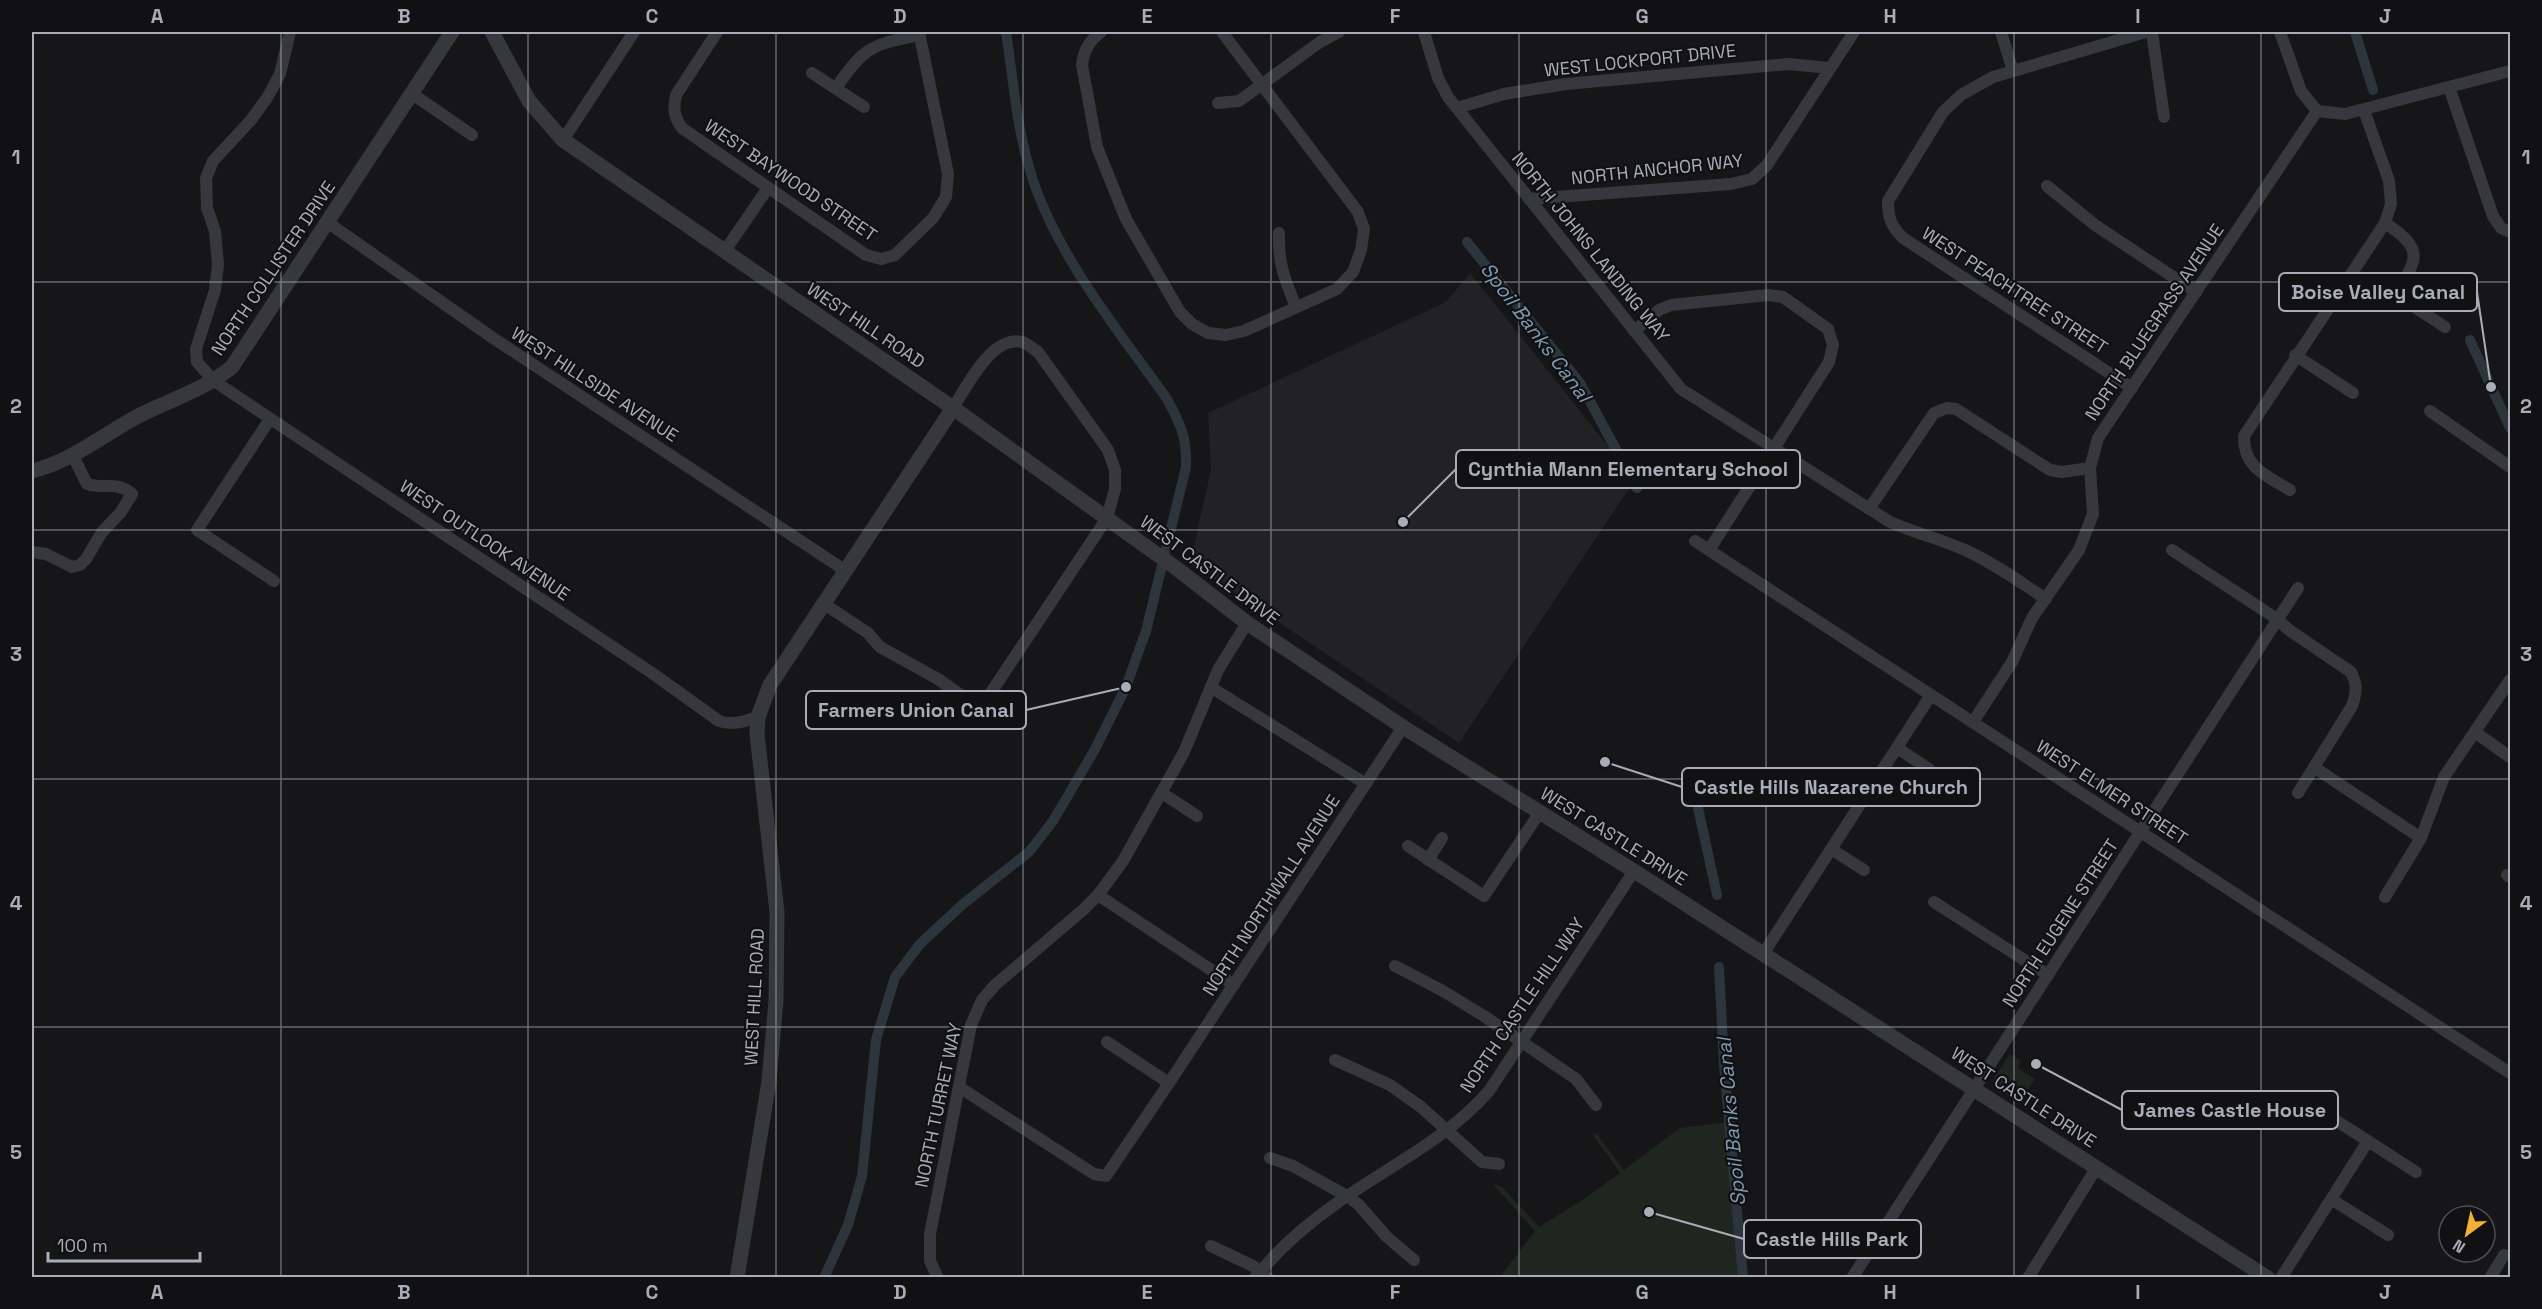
<svg xmlns="http://www.w3.org/2000/svg" width="2542" height="1309" viewBox="0 0 2542 1309" font-family="'Space Grotesk',sans-serif">
<style>
.built{fill:#222225}
.green{fill:#1e261f}
.lines{fill:none;stroke-linecap:round;stroke-linejoin:round}
.canal{stroke:#2c353c;stroke-width:10}
.minor{stroke:#37383d;stroke-width:12}
.tertiary{stroke:#37383d;stroke-width:15}
.grid{fill:none;stroke:#a8adb8;stroke-width:1.5;stroke-opacity:0.55}
.labels{text-anchor:middle;dominant-baseline:central;stroke-width:4.5;stroke-linejoin:round;paint-order:stroke}
.street-label{font-size:18px;fill:#a8adb8;stroke:#111113}
.water-label{font-size:20px;font-style:italic;fill:#7f9bb3;stroke:#111113}
.leader{fill:none;stroke:#a8adb8;stroke-width:2}
.callout-dot{fill:#a8adb8;stroke:#111113;stroke-width:2}
.callout{fill:#111113;stroke:#a8adb8;stroke-width:2}
.callout-label{font-size:20px;text-anchor:middle;font-weight:bold;fill:#a8adb8}
.neatline{fill:none;stroke:#a8adb8;stroke-width:2}
.grid-label{font-size:20px;text-anchor:middle;font-weight:bold;fill:#a8adb8}
</style>
<rect width="100%" height="100%" fill="#161618"/>
<path class="built" d="M1470 273 1635 480 1459 743 1190 563 1211 470 1208 413 1446 302Z"/>
<g class="green">
<path d="M2010 1054 2020 1060 2018 1068 2035 1079 2019 1103 1993 1084 1994 1078Z"/>
<path d="M1728 1122 1742 1277H1500L1535 1231 1492 1183 1503 1188 1539 1227 1587 1197 1620 1173 1593 1135 1596 1133 1624 1170 1680 1128Z"/>
</g>
<g class="lines">
<g class="canal">
<path d="M2355 32 2373 90"/>
<path d="M1467 242 1580 383 1637 488"/>
<path d="M2470 340 2510 428"/>
<path d="M1698 808 1717 895"/>
<path d="M1719 967 1724 1064 1743 1278"/>
<path d="M824 1278 848 1225 862 1176 876 1040 895 977 920 944 963 904 1029 852 1053 821 1094 751 1126 687 1146 631 1186 467C1187 437 1181 425 1167 399 1118 330 1052 250 1029 167 1016 123 1013 77 1006 32"/>
</g>
<g class="minor">
<path d="M290 32 280 74 267 98 251 120 213 161 206 178 207 208 215 231 218 265 215 290 196 349 197 362 214 381 652 673 719 721C732 726 745 721 758 717"/>
<path d="M717 32 676 95C673 109 674 117 682 128L866 255 881 259 895 255 933 218 946 197 948 174 919 32"/>
<path d="M1101 32C1089 41 1084 50 1082 65L1097 147 1126 219 1180 312 1192 324 1208 333 1226 335 1244 331 1337 289 1353 272 1361 250 1364 229 1358 212 1222 32"/>
<path d="M1424 32 1438 78 1448 97 1681 389 1890 522C1915 533 1941 539 1965 550 1994 563 2020 582 2046 599"/>
<path d="M2001 32 2013 71"/>
<path d="M2152 32 2164 117"/>
<path d="M2280 32 2301 91 2317 111 2345 114 2510 71"/>
<path d="M812 73 864 107"/>
<path d="M2449 87 2493 216 2501 228 2510 232"/>
<path d="M836 88C865 46 871 45 920 35"/>
<path d="M411 93 472 135"/>
<path d="M1218 103 1239 101 1320 42 1339 32"/>
<path d="M1457 108 1504 94 1566 84 1789 64 1829 68"/>
<path d="M563 140 634 32"/>
<path d="M2047 186 2095 225 2196 292"/>
<path d="M1529 199 1731 184 1752 179 1767 165 1854 32"/>
<path d="M327 222 493 338 846 571"/>
<path d="M2385 223C2424 249 2419 258 2395 294"/>
<path d="M1279 233C1278 264 1285 280 1296 307"/>
<path d="M724 252 768 188"/>
<path d="M2379 279 2395 294 2445 327"/>
<path d="M1634 331 1659 310 1671 305 1768 295 1783 297 1828 329 1833 345 1829 362 1709 550"/>
<path d="M2295 355 2353 393"/>
<path d="M2132 388 1903 238C1891 226 1888 218 1888 201L1943 112 1961 95 1993 77 2146 32"/>
<path d="M2430 411 2510 467"/>
<path d="M270 419 197 530 274 581"/>
<path d="M2290 490C2267 476 2243 468 2244 436L2385 223 2391 204 2389 181 2364 110"/>
<path d="M1869 509 1934 413 1947 408 1956 409 2050 470 2062 472 2090 468"/>
<path d="M1695 541 2510 1073"/>
<path d="M2172 550 2277 619 2289 630 2351 672C2357 684 2357 692 2352 706L2298 793"/>
<path d="M32 552 46 554 72 567 80 565 86 559 102 532 121 512 132 494C116 480 105 490 87 484L73 456"/>
<path d="M824 604 868 633 880 647 938 679 980 709 1107 518 1115 489V470L1108 450 1038 352C1033 349 1027 343 1022 342 992 335 967 386 953 408"/>
<path d="M1212 688 1366 784"/>
<path d="M1973 722 2012 662 2032 618 2079 550 2093 514 2090 468 2098 438 2317 111"/>
<path d="M2476 733 2510 757"/>
<path d="M1897 748 1929 769"/>
<path d="M2315 768 2421 838"/>
<path d="M1162 793 1197 816"/>
<path d="M1408 846 1484 896 1540 812"/>
<path d="M1831 849 1864 870"/>
<path d="M1428 860 1442 838"/>
<path d="M2507 875 2510 877"/>
<path d="M1098 895 1234 985"/>
<path d="M2385 897 2421 838 2444 777 2510 680"/>
<path d="M1934 902 2048 975"/>
<path d="M1763 954 1931 695"/>
<path d="M1395 966 1443 991 1484 1016 1576 1079 1596 1105"/>
<path d="M1107 1042 1169 1083"/>
<path d="M1335 1060 1390 1085 1421 1107 1482 1162 1499 1164"/>
<path d="M959 1087 1094 1174 1106 1176 1169 1083 1403 727"/>
<path d="M2326 1114 2416 1172"/>
<path d="M1270 1158 1293 1166 1347 1196 1358 1204 1387 1237 1414 1260"/>
<path d="M2331 1199 2388 1235"/>
<path d="M1211 1246 1253 1266 1268 1278"/>
<path d="M938 1278 930 1261V1234L971 1025 982 1000 995 985 1084 909 1098 895 1123 861 1184 752 1218 670 1247 623"/>
<path d="M1255 1278C1278 1249 1307 1224 1337 1203 1389 1166 1446 1140 1489 1091L1634 871"/>
<path d="M1852 1278 2298 588"/>
<path d="M2028 1278 2097 1167"/>
<path d="M2281 1278 2368 1141"/>
<path d="M2490 1278 2504 1255"/>
</g>
<g class="tertiary">
<path d="M492 32 529 101 563 140 953 408 1176 568 1247 623 1403 727 1634 871 2268 1278"/>
<path d="M32 471C73 461 105 433 142 414 173 399 205 389 232 367L452 32"/>
<path d="M737 1278 769 1081 776 1001 777 912 757 734 758 717 770 685 953 408"/>
</g>
</g>
<path class="grid" d="M281 32V1278M528 32V1278M776 32V1278M1023 32V1278M1271 32V1278M1519 32V1278M1766 32V1278M2014 32V1278M2261 32V1278M32 282H2510M32 530H2510M32 779H2510M32 1027H2510"/>
<g class="labels">
<g class="street-label">
<text transform="translate(1640 60) rotate(-6)">WEST LOCKPORT DRIVE</text>
<text transform="translate(1657 169) rotate(-6)">NORTH ANCHOR WAY</text>
<text transform="translate(791 180) rotate(34)">WEST BAYWOOD STREET</text>
<text transform="translate(1591 247) rotate(51)">NORTH JOHNS LANDING WAY</text>
<text transform="translate(273 268) rotate(-56)">NORTH COLLISTER DRIVE</text>
<text transform="translate(2015 290) rotate(33)">WEST PEACHTREE STREET</text>
<text transform="translate(2154 322) rotate(-56)">NORTH BLUEGRASS AVENUE</text>
<text transform="translate(866 325) rotate(34)">WEST HILL ROAD</text>
<text transform="translate(595 384) rotate(33)">WEST HILLSIDE AVENUE</text>
<text transform="translate(485 540) rotate(34)">WEST OUTLOOK AVENUE</text>
<text transform="translate(1210 570) rotate(37)">WEST CASTLE DRIVE</text>
<text transform="translate(2112 792) rotate(33)">WEST ELMER STREET</text>
<text transform="translate(1614 836) rotate(32)">WEST CASTLE DRIVE</text>
<text transform="translate(1271 895) rotate(-57)">NORTH NORTHWALL AVENUE</text>
<text transform="translate(2060 923) rotate(-57)">NORTH EUGENE STREET</text>
<text transform="translate(754 997) rotate(-87)">WEST HILL ROAD</text>
<text transform="translate(1522 1005) rotate(-56)">NORTH CASTLE HILL WAY</text>
<text transform="translate(2024 1097) rotate(33)">WEST CASTLE DRIVE</text>
<text transform="translate(938 1105) rotate(-78)">NORTH TURRET WAY</text>
</g>
<g class="water-label">
<text transform="translate(1536 332) rotate(53)">Spoil Banks Canal</text>
<text transform="translate(1731 1122) rotate(-95)">Spoil Banks Canal</text>
</g>
</g>
<path class="leader" d="M2491 387L2477 292M1403 522L1456 469M1126 687L1026 710M1605 762L1682 787M2036 1064L2122 1110M1649 1212L1744 1239"/>
<g class="callout-dot">
<circle cx="2491" cy="387" r="6"/>
<circle cx="1403" cy="522" r="6"/>
<circle cx="1126" cy="687" r="6"/>
<circle cx="1605" cy="762" r="6"/>
<circle cx="2036" cy="1064" r="6"/>
<circle cx="1649" cy="1212" r="6"/>
</g>
<g class="callout">
<rect x="2279" y="273" width="198" height="38" rx="6"/>
<rect x="1456" y="450" width="344" height="38" rx="6"/>
<rect x="806" y="691" width="220" height="38" rx="6"/>
<rect x="1682" y="768" width="298" height="38" rx="6"/>
<rect x="2122" y="1091" width="216" height="38" rx="6"/>
<rect x="1744" y="1220" width="177" height="38" rx="6"/>
</g>
<g class="callout-label">
<text x="2378" y="299">Boise Valley Canal</text>
<text x="1628" y="476">Cynthia Mann Elementary School</text>
<text x="916" y="717">Farmers Union Canal</text>
<text x="1831" y="794">Castle Hills Nazarene Church</text>
<text x="2230" y="1117">James Castle House</text>
<text x="1832" y="1246">Castle Hills Park</text>
</g>
<rect width="2542" height="1309" fill="none" stroke="#111113" stroke-width="66"/>
<g transform="translate(2467 1234) rotate(213)"><circle r="28" fill="#111113" stroke="#4d4f55" stroke-width="1.5"/>
<path d="M0-4.5L10 22L0 15L-10 22Z" fill="#f2b134"/>
<text y="-9" font-size="16" font-weight="bold" text-anchor="middle" fill="#a8adb8">N</text>
</g>
<path d="M48 1252v9h152v-9" fill="none" stroke="#a8adb8" stroke-width="3"/>
<text x="57" y="1252" font-size="18" fill="#a8adb8" stroke="#111113" stroke-width="4.5" paint-order="stroke">100 m</text>
<rect x="33" y="33" width="2476" height="1243" class="neatline"/>
<g class="grid-label">
<text x="157" y="23">A</text>
<text x="404" y="23">B</text>
<text x="652" y="23">C</text>
<text x="900" y="23">D</text>
<text x="1147" y="23">E</text>
<text x="1395" y="23">F</text>
<text x="1642" y="23">G</text>
<text x="1890" y="23">H</text>
<text x="2138" y="23">I</text>
<text x="2385" y="23">J</text>
<text x="16" y="164">1</text>
<text x="2526" y="164">1</text>
<text x="16" y="413">2</text>
<text x="2526" y="413">2</text>
<text x="16" y="661">3</text>
<text x="2526" y="661">3</text>
<text x="16" y="910">4</text>
<text x="2526" y="910">4</text>
<text x="16" y="1159">5</text>
<text x="2526" y="1159">5</text>
<text x="157" y="1299">A</text>
<text x="404" y="1299">B</text>
<text x="652" y="1299">C</text>
<text x="900" y="1299">D</text>
<text x="1147" y="1299">E</text>
<text x="1395" y="1299">F</text>
<text x="1642" y="1299">G</text>
<text x="1890" y="1299">H</text>
<text x="2138" y="1299">I</text>
<text x="2385" y="1299">J</text>
</g>
</svg>
